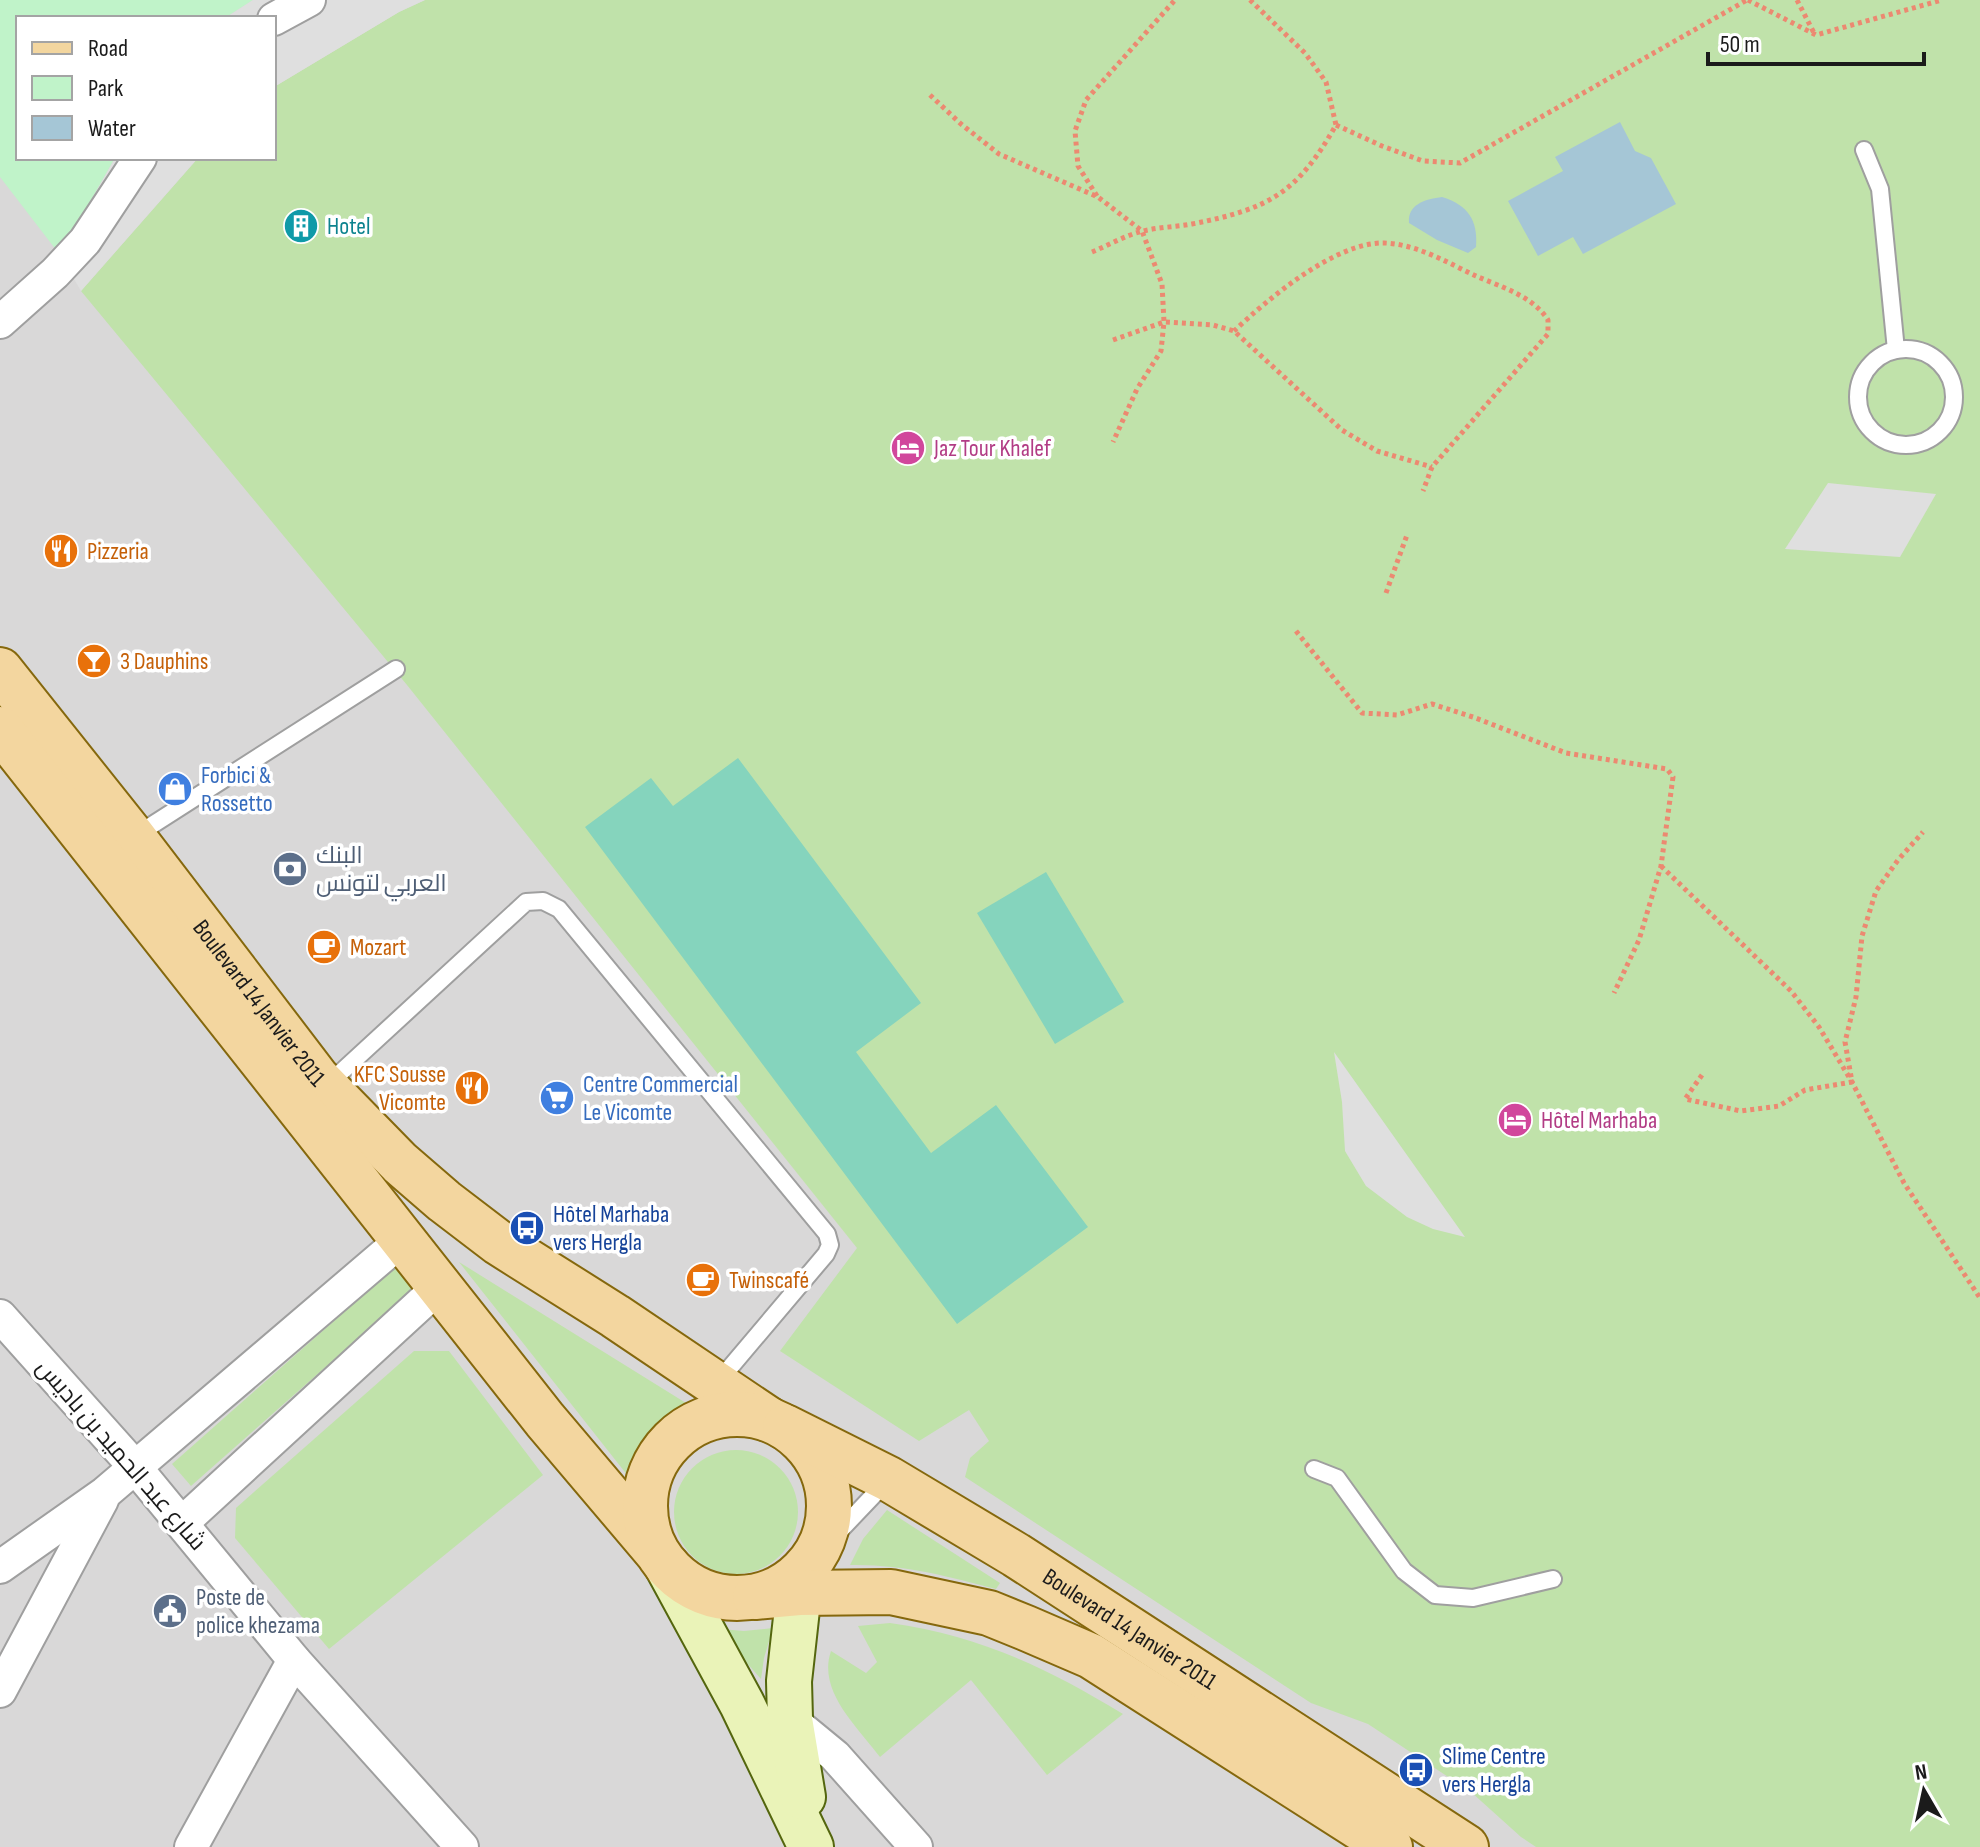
<svg xmlns="http://www.w3.org/2000/svg" width="1980" height="1847" viewBox="0 0 1980 1847" font-family="'Sofia Sans Condensed',Cairo,sans-serif">
<style>
.residential{fill:#d9d8d8;fill-rule:evenodd}
.grass{fill:#c0e2aa}
.park{fill:#c0f3c9}
.pitch{fill:#85d4bd}
.parking{fill:#dfdfdf}
.water{fill:#a5c6d6}
.lines{fill:none;stroke-linecap:round;stroke-linejoin:round}
.service-casing{stroke:#9f9f9f;stroke-width:20}
.minor-casing{stroke:#9f9f9f;stroke-width:36}
.secondary-casing{stroke:#54660e;stroke-width:48}
.primary-casing{stroke:#85680d;stroke-width:48}
.path{stroke:#ec8971;stroke-width:5;stroke-dasharray:4 4;stroke-linecap:butt}
.service{stroke:#fff;stroke-width:16}
.minor{stroke:#fff;stroke-width:32}
.secondary{stroke:#eaf3b8;stroke-width:44}
.primary{stroke:#f3d69f;stroke-width:44}
.labels{text-anchor:middle;dominant-baseline:central;stroke-width:7;stroke-linejoin:round;paint-order:stroke}
.culture-label{font-size:24px;fill:#0d838f;stroke:#fff;text-anchor:start}
.hotel-label{font-size:24px;fill:#b23c85;stroke:#fff;text-anchor:start}
.food-label{font-size:24px;fill:#c56008;stroke:#fff;text-anchor:start}
.shop-label{font-size:24px;fill:#366cbe;stroke:#fff;text-anchor:start}
.service-label{font-size:24px;fill:#4e5e75;stroke:#fff;text-anchor:start}
.street-label{font-size:24px;fill:#1b1b1b;stroke:#fff}
.transit-label{font-size:24px;fill:#164399;stroke:#fff;text-anchor:start}
</style>
<rect width="100%" height="100%" fill="#ebe9e1"/>
<path class="residential" d="M0 0H1980V1847H0ZM18 18H274V158H18Z"/>
<g class="grass">
<path d="M425 0H1980V1847H1536L1521 1837 1471 1792 1368 1724 1311 1703 965 1477 970 1458 989 1441 969 1410 919 1441 780 1351 857 1248 407 685 81 291 198 158H274V87L399 12Z"/>
<path d="M459 1262 694 1408C658 1425 648 1443 628 1476Z"/>
<path d="M395 1267 414 1289 191 1486 172 1464Z"/>
<path d="M414 1351H449L543 1475 329 1649 235 1538 236 1508Z"/>
<circle cx="736" cy="1512" r="62"/>
<path d="M887 1510 1000 1583 996 1589C947 1576 902 1564 850 1565L863 1539Z"/>
<path d="M890 1623C980 1636 1046 1667 1123 1714L1047 1775 971 1680 880 1757C858 1727 817 1691 831 1651L866 1673 877 1662 858 1626Z"/>
<path d="M773 1628 764 1658 761 1679 738 1653 721 1629 744 1631Z"/>
</g>
<path class="park" d="M0 0H253L225 18H18V158H115L60 255 0 177Z"/>
<g class="pitch">
<path d="M738 758 921 1003 856 1052 931 1153 996 1105 1088 1227 957 1324 585 827 651 778 673 806Z"/>
<path d="M1046 872 1124 1002 1055 1044 977 913Z"/>
</g>
<g class="parking">
<path d="M253 0H425L399 12 274 87V18H225Z"/>
<path d="M115 158H198L81 291 60 255Z"/>
<path d="M1828 483 1936 494 1900 557 1785 549Z"/>
<path d="M1334 1052 1465 1237 1433 1229 1407 1217 1366 1186 1345 1151 1342 1102Z"/>
</g>
<g class="water">
<path d="M1620 122 1635 151 1651 158 1676 204 1583 254 1573 237 1538 256 1508 201 1563 171 1555 157Z"/>
<path d="M1442 197C1468 205 1478 220 1476 247L1468 253 1437 240 1409 223C1407 204 1426 199 1442 197Z"/>
</g>
<g class="lines">
<g class="service-casing">
<g id="service">
<path d="M1864 150 1880 189 1896 350"/>
<circle cx="1906" cy="397" r="48"/>
<path d="M135 836 396 669"/>
<path d="M326 1086 526 902 543 901 559 909 827 1234 830 1245 826 1254 717 1383"/>
<path d="M1314 1469 1337 1478 1404 1571 1435 1595 1473 1598 1553 1579"/>
<path d="M812 1560 888 1480"/>
</g>
</g>
<g class="minor-casing">
<g id="minor">
<path d="M274 19 309 0"/>
<path d="M0 322 55 273 85 241 140 158"/>
<path d="M0 1316 135 1467 294 1660 462 1847"/>
<path d="M182 1523 440 1286"/>
<path d="M0 1567 105 1493 404 1238"/>
<path d="M0 1691 102 1500"/>
<path d="M781 1716 790 1719 835 1756 916 1847"/>
<path d="M191 1847 294 1660"/>
</g>
</g>
<g class="secondary-casing">
<g id="secondary">
<path d="M667 1566 742 1704 811 1847"/>
<path d="M801 1573 789 1681 790 1719 803 1797"/>
</g>
</g>
<g class="primary-casing">
<g id="primary">
<path id="s1" d="M0 670 133 837 317 1078 400 1163 444 1201 499 1243 615 1316 768 1419"/>
<path d="M0 729 545 1420 656 1551"/>
<circle cx="737" cy="1506" r="92"/>
<path id="s2" d="M785 1427 889 1479 1016 1555 1466 1847"/>
<path d="M755 1597 799 1593 891 1592 989 1613 1026 1628 1091 1656 1390 1847"/>
</g>
</g>
<g class="path">
<path d="M1748 0 1816 35 1942 0"/>
<path d="M1797 0 1815 35"/>
<path d="M930 95 961 124 999 154 1098 197 1142 231 1162 284 1164 322 1161 351 1137 389 1113 442"/>
<path d="M1336 125 1382 146 1423 161 1460 163 1747 0"/>
<path d="M1097 196 1078 166 1075 131 1086 100 1175 0"/>
<path d="M1092 252C1109 245 1126 235 1143 231 1159 227 1176 227 1192 224 1268 209 1297 194 1336 125L1326 82 1305 53 1250 0"/>
<path d="M1234 331C1268 299 1335 242 1384 243 1417 244 1448 263 1476 276 1501 287 1533 296 1548 320V334L1432 467 1423 491"/>
<path d="M1113 340 1164 322 1213 325 1234 331 1342 430 1377 451 1432 467"/>
<path d="M1386 593 1407 535"/>
<path d="M1296 631 1362 713 1397 715 1432 704 1473 717 1566 753 1667 769 1673 777 1661 866 1639 940 1614 993"/>
<path d="M1661 866 1791 991 1819 1027 1852 1082 1904 1183 1980 1298"/>
<path d="M1702 1075 1685 1099 1741 1111 1779 1106 1805 1090 1852 1082 1845 1042 1856 997 1862 936 1876 891 1898 860 1923 832"/>
</g>
<use href="#service" class="service"/>
<use href="#minor" class="minor"/>
<use href="#secondary" class="secondary"/>
<use href="#primary" class="primary"/>
</g>
<defs>
<g id="building-disc" transform="scale(1.8)"><circle r="9.5" fill="#0f9aa8" stroke="#fff"/><path d="M-4-6H4V6H1V3H-1V6H-4ZM-2.5-4.3h1.7v1.8h-1.7ZM.8-4.3h1.7v1.8H.8ZM-2.5-1h1.7V.8h-1.7ZM.8-1h1.7V.8H.8Z" fill="#fff"/></g>
<g id="hotel-disc" transform="scale(1.8)"><circle r="9.5" fill="#d1479c" stroke="#fff"/><path d="M-6-4.5h1.5V1H6V5H4.5V3h-9V5H-6ZM-4 0a1.8 1.8 0 1 1 3.6 0ZM.5 0V-2.5h3Q6-2.5 6 0Z" fill="#fff"/></g>
<g id="restaurant-disc" transform="scale(1.8)"><circle r="9.5" fill="#e8710a" stroke="#fff"/><path d="M-5-6h1v4h1v-4h1v4h1v-4h1v5L-1.5 .5V6h-2V.5L-5-1ZM5-6V6H3V1.5H1.5Q1.5-4 5-6Z" fill="#fff"/></g>
<g id="bar-disc" transform="scale(1.8)"><circle r="9.5" fill="#e8710a" stroke="#fff"/><path d="M-6-5H6L.8 .8V4.5H3.5V6h-7V4.5H-.8V.8Z" fill="#fff"/></g>
<g id="shop-disc" transform="scale(1.8)"><circle r="9.5" fill="#3f7fe0" stroke="#fff"/><path d="M-5-2.5h2.3a2.7 3.5 0 0 1 5.4 0H5L5.5 6h-11ZM-1.5-2.5h3a1.5 2.3 0 0 0-3 0Z" fill="#fff"/></g>
<g id="bank-disc" transform="scale(1.8)"><circle r="9.5" fill="#5c6f8a" stroke="#fff"/><path d="M-6-4H6V4H-6ZM0-2.3a2.3 2.3 0 1 0 0 4.6a2.3 2.3 0 1 0 0-4.6Z" fill="#fff"/></g>
<g id="cafe-disc" transform="scale(1.8)"><circle r="9.5" fill="#e8710a" stroke="#fff"/><path d="M-5.5-4.5H6V0H3Q3 3.5 0 3.5H-2.5Q-5.5 3.5-5.5 0ZM3-3.2v2h1.7v-2ZM-6 4.5H4V6H-6Z" fill="#fff"/></g>
<g id="supermarket-disc" transform="scale(1.8)"><circle r="9.5" fill="#3f7fe0" stroke="#fff"/><path d="M-6-5.5h2.5l.6 2H6L4.5 2H-2.5L-4.4-4H-6ZM-1.5 3.2a1.3 1.3 0 1 0 .1 0ZM3 3.2a1.3 1.3 0 1 0 .1 0Z" fill="#fff"/></g>
<g id="bus-disc" transform="scale(1.8)"><circle r="9.5" fill="#1a4fb4" stroke="#fff"/><path d="M-5-6H5V4H4V6H2V4H-2V6H-4V4H-5ZM-3.5-4V0h7V-4ZM-3.5 1.2v1.5H-2V1.2ZM2 1.2v1.5H3.5V1.2Z" fill="#fff"/></g>
<g id="civic-disc" transform="scale(1.8)"><circle r="9.5" fill="#5c6f8a" stroke="#fff"/><path d="M-.6-6.5H3V-4.5H.6V-3L4-1V1h2V6H-6V1h2V-1L-.6-3ZM-1.2 2.5V6h2.4V2.5Z" fill="#fff"/></g>
</defs>
<g fill-rule="evenodd">
<use href="#building-disc" x="301" y="226"/>
<use href="#hotel-disc" x="908" y="448"/>
<use href="#restaurant-disc" x="61" y="551"/>
<use href="#bar-disc" x="94" y="661"/>
<use href="#shop-disc" x="175" y="789"/>
<use href="#bank-disc" x="290" y="869"/>
<use href="#cafe-disc" x="324" y="947"/>
<use href="#restaurant-disc" x="472" y="1088"/>
<use href="#supermarket-disc" x="557" y="1098"/>
<use href="#hotel-disc" x="1515" y="1120"/>
<use href="#bus-disc" x="527" y="1228"/>
<use href="#cafe-disc" x="703" y="1280"/>
<use href="#civic-disc" x="170" y="1611"/>
<use href="#bus-disc" x="1416" y="1770"/>
</g>
<g class="labels">
<g class="culture-label">
<text x="327" y="226">Hotel</text>
</g>
<g class="hotel-label">
<text x="934" y="448">Jaz Tour Khalef</text>
<text x="1541" y="1120">Hôtel Marhaba</text>
</g>
<g class="food-label">
<text x="87" y="551">Pizzeria</text>
<text x="120" y="661">3 Dauphins</text>
<text x="350" y="947">Mozart</text>
<text x="446" y="1074" text-anchor="end">KFC Sousse<tspan x="446" dy="28">Vicomte</tspan></text>
<text x="729" y="1280">Twinscafé</text>
</g>
<g class="shop-label">
<text x="201" y="775">Forbici &amp;<tspan x="201" dy="28">Rossetto</tspan></text>
<text x="583" y="1084">Centre Commercial<tspan x="583" dy="28">Le Vicomte</tspan></text>
</g>
<g class="service-label">
<text x="316" y="855">البنك<tspan x="316" dy="28">العربي لتونس</tspan></text>
<text x="196" y="1597">Poste de<tspan x="196" dy="28">police khezama</tspan></text>
</g>
<g class="street-label">
<text stroke="none"><textPath href="#s1" startOffset="422">Boulevard 14 Janvier 2011</textPath></text>
<text transform="translate(121 1455) rotate(49)">شارع عبد الحميد بن باديس</text>
<text stroke="none"><textPath href="#s2" startOffset="400">Boulevard 14 Janvier 2011</textPath></text>
</g>
<g class="transit-label">
<text x="553" y="1214">Hôtel Marhaba<tspan x="553" dy="28">vers Hergla</tspan></text>
<text x="1442" y="1756">Slime Centre<tspan x="1442" dy="28">vers Hergla</tspan></text>
</g>
</g>
<rect x="16" y="16" width="260" height="144" fill="#ffffff" stroke="#a4a4a4" stroke-width="2"/>
<rect x="32" y="42" width="40" height="12" fill="#f3d69f" stroke="#a4a4a4" stroke-width="2"/>
<text x="88" y="56" font-size="24" fill="#1b1b1b">Road</text>
<rect x="32" y="76" width="40" height="24" fill="#c0f3c9" stroke="#a4a4a4" stroke-width="2"/>
<text x="88" y="96" font-size="24" fill="#1b1b1b">Park</text>
<rect x="32" y="116" width="40" height="24" fill="#a5c6d6" stroke="#a4a4a4" stroke-width="2"/>
<text x="88" y="136" font-size="24" fill="#1b1b1b">Water</text>
<g transform="translate(1924 1791) rotate(351)" stroke="#ffffff" stroke-width="6" paint-order="stroke">
<path d="M0-6L14 30L0 20L-14 30Z" fill="#1b1b1b"/>
<text y="-12" font-size="22" font-weight="bold" text-anchor="middle" fill="#1b1b1b">N</text>
</g>
<path d="M1708 52v12h216v-12" fill="none" stroke="#1b1b1b" stroke-width="4"/>
<text x="1720" y="52" font-size="24" fill="#1b1b1b" stroke="#ffffff" stroke-width="6" paint-order="stroke">50 m</text>
</svg>
